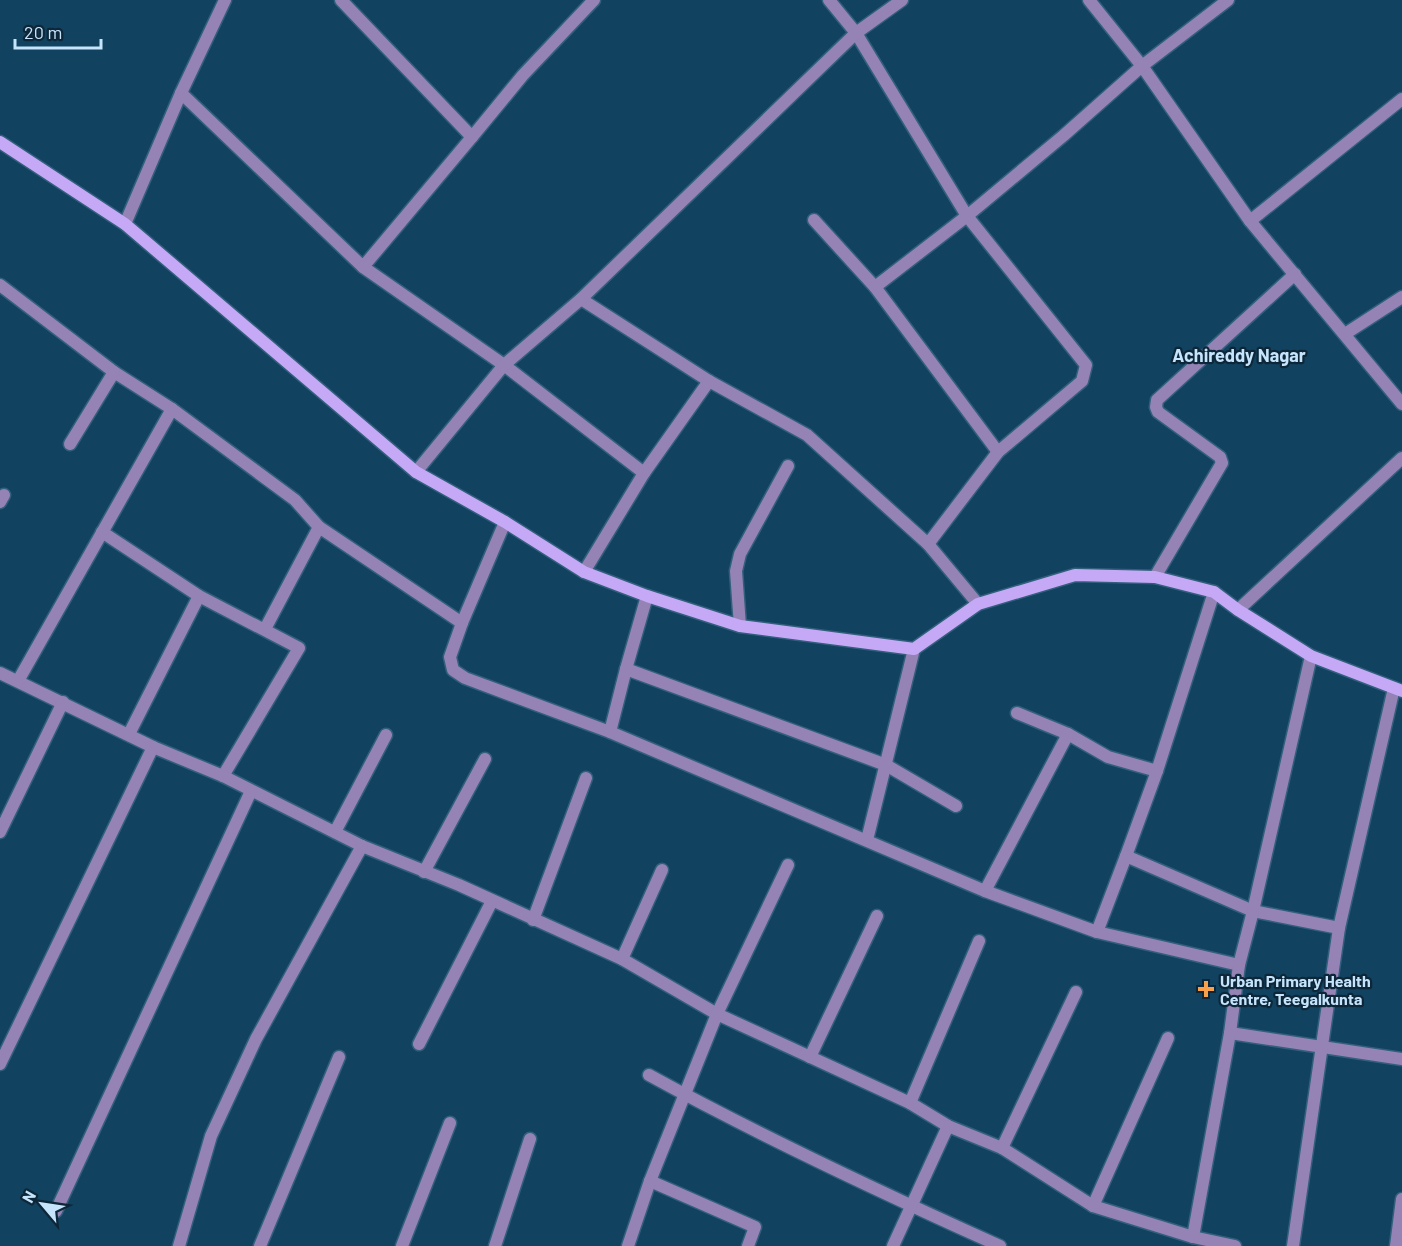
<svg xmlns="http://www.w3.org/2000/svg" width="1402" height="1246" viewBox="0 0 1402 1246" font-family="Barlow,sans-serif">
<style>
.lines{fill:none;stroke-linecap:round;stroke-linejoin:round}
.street-casing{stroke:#325f7c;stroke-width:15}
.secondary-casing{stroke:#325f7c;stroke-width:15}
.street{stroke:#9483b4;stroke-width:12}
.secondary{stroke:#c5a9f7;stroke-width:12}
.poi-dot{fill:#f9a04d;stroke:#0d2739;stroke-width:2}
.labels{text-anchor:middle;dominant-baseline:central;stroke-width:4.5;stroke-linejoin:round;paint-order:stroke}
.poi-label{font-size:16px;font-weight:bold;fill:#c6e5fc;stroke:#0d2739;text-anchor:start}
.neighbourhood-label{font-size:18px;font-weight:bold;fill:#c6e5fc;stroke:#0d2739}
</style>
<rect width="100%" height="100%" fill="#114260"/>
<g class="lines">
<g class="street-casing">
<g id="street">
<path d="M1089 0 1142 66 1250 221 1402 404"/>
<path d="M181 93 363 267 472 137 341 0"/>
<path d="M472 137 523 75 594 0"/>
<path d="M814 220 875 287 998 452"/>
<path d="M1250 221 1402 99"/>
<path d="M125 224 181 93 225 0"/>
<path d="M363 267 504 365 644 473"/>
<path d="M0 285 114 372 172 409 295 500 319 527 462 623 450 657 453 670 465 678 610 732 985 891 1097 932 1239 965"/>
<path d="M875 287 967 216 1063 136 1142 66 1228 0"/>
<path d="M581 299 709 381 807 435 928 544 998 452 1082 381 1086 365 967 216 856 33 829 0"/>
<path d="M1345 334 1402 297"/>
<path d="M70 444 114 372"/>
<path d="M416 472 504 365 581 299 856 33 902 0"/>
<path d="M0 502 4 495"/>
<path d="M102 532 199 596 299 648 223 776"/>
<path d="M928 544 978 604"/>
<path d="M584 572 644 473 709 381"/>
<path d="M1155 577 1222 463 1220 457 1158 412 1156 407 1157 400 1295 274"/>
<path d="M1214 592 1157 771 1126 856 1253 911 1339 928"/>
<path d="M1238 610 1402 458"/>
<path d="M462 623 505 522"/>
<path d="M740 626 736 571 740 554 788 466"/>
<path d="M265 629 319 527"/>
<path d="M626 669 886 765 956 806"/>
<path d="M0 673 153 747 223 776 362 846 459 885 622 959 717 1014 910 1103 948 1126 1002 1148 1093 1206 1193 1237 1235 1246"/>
<path d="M18 681 172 409"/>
<path d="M1017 713 1068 734 1108 757 1157 771"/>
<path d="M610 732 626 669 647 596"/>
<path d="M129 734 199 596"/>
<path d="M0 832 63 702"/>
<path d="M335 832 386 735"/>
<path d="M867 840 914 649"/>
<path d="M424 872 485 759"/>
<path d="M985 891 1068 734"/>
<path d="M533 920 586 778"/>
<path d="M1097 932 1126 856"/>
<path d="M622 959 662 870"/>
<path d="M1230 1033 1402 1059"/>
<path d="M419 1044 492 901"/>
<path d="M810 1057 877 916"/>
<path d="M0 1064 153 747"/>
<path d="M649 1075C762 1137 882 1193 1000 1246"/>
<path d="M910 1103 979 941"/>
<path d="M1002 1148 1076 992"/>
<path d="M650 1181 755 1227 748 1246"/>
<path d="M1093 1206 1168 1038"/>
<path d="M56 1211 251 791"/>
<path d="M1193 1237 1230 1033 1239 965 1253 911 1311 656"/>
<path d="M179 1246 211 1136 256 1039 362 846"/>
<path d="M260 1246 339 1057"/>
<path d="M402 1246 450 1123"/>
<path d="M495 1246 530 1139"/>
<path d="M628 1246 650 1181 717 1014 788 865"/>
<path d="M893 1246 948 1126"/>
<path d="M1293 1246 1339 928 1394 688"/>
<path d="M1396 1246 1402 1199"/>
</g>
</g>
<g class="secondary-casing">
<path id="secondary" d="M0 142 125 224 416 472 505 522 584 572 647 596 740 626 914 649 978 604 1075 575 1155 577 1214 592 1238 610 1311 656 1402 691"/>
</g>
<use href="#street" class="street"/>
<use href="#secondary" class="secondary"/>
</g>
<path class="poi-dot" d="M1203 980h6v6h6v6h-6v6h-6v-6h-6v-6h6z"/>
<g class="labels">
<g class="poi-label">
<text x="1220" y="980">Urban Primary Health<tspan x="1220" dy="18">Centre, Teegalkunta</tspan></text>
</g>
<g class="neighbourhood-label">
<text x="1239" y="355">Achireddy Nagar</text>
</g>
</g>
<g transform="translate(42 1204) rotate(299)" stroke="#0d2739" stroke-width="4.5" paint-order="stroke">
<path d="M0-4.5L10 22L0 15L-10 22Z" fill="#c6e5fc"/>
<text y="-9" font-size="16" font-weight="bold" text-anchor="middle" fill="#c6e5fc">N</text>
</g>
<path d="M15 39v9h86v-9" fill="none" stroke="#c6e5fc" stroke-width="3"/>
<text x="24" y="39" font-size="18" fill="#c6e5fc" stroke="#0d2739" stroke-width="4.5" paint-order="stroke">20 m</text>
</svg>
